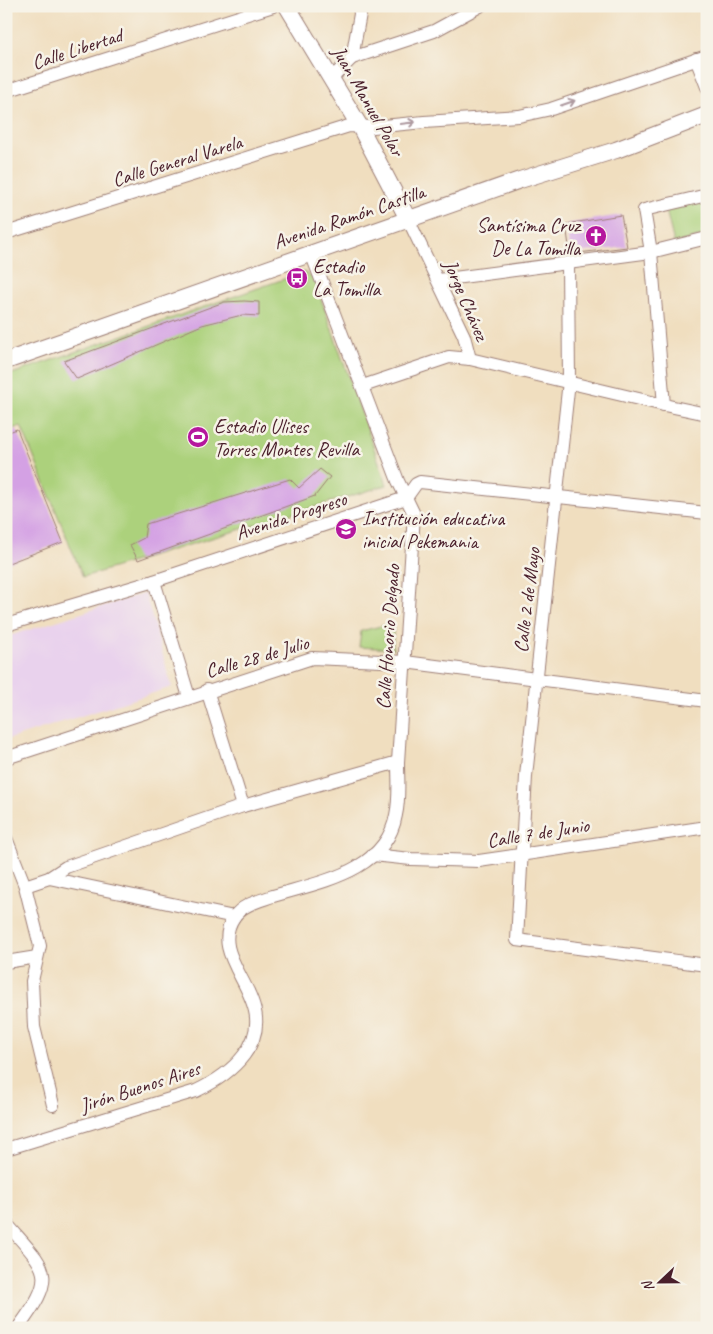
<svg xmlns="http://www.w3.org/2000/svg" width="713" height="1334" viewBox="0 0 713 1334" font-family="Caveat,sans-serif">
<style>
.built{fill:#e9d2ed}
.green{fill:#acd17b;stroke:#7b7853}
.building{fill:#d4a1e4}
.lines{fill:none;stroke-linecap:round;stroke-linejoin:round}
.minor-casing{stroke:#9d7e75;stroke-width:14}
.major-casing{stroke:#9d7e75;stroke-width:18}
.minor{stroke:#fff;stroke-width:12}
.major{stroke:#fff;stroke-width:16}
.oneway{stroke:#ae9aa0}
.labels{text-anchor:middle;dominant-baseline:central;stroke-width:5;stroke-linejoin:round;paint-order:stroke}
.street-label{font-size:20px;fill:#4a1f2b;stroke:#f7f3e8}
.poi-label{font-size:20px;fill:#4a1f2b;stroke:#f7f3e8;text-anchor:start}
</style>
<rect width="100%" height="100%" fill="#f7f3e8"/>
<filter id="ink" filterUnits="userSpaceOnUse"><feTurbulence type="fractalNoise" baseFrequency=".02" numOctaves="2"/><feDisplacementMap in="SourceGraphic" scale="10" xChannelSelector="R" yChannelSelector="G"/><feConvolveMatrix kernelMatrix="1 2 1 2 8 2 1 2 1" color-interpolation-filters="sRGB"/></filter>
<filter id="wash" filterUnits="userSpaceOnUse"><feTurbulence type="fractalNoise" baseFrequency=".0096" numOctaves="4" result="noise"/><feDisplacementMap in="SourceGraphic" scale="20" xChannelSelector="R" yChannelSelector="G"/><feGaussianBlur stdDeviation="1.12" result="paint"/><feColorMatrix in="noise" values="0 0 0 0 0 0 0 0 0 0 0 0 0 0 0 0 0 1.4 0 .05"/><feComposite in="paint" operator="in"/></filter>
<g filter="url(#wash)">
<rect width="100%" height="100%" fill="#f0debf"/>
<path class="built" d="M145 593 172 687 6 740V637Z"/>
<g class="green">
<path d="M707 199V235L674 243 666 210Z"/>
<path d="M304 272 314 279 387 485 83 577 21 426 6 431V376Z"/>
<path d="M393 623V649L359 647 361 631Z"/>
</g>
<g id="blocks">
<g class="building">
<path d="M621 215 627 247 570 254 566 224Z"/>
<path d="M244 301 259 302V316L242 315 202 325 77 379 64 361 224 302Z"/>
<path d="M17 429 63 542 6 564V433Z"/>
<path d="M320 469 330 477 315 496 138 560 130 545 144 538 146 524 290 479 299 488Z"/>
</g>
</g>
</g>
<g filter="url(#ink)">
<use href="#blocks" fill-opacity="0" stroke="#9d7e75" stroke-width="1"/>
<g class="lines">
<g class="minor-casing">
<g id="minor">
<path d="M352 58 434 31 480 6"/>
<path d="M696 59 707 87"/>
<path d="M331 79 352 58 360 14 359 6"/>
<path d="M6 91 273 6"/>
<path d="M707 195 644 210 651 252 664 405 707 414"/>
<path d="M408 219 464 336 470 359"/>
<path d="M6 233 349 126 373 127 424 122 519 116 551 109 707 56"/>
<path d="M568 263 569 381 526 776 517 940 707 965"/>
<path d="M439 280 651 252 707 238"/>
<path d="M363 386 449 357 470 359 664 405"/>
<path d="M154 581 189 697"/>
<path d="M6 625 154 581 406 498 416 484 420 482 707 513"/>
<path d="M207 690 243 806"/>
<path d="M6 758 312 658 405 662 707 701"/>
<path d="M6 838 25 886 40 946 32 981 34 1027 53 1105"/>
<path d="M373 855 411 859 479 861 707 827"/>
<path d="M49 878 234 917"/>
<path d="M25 886 49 878 66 867 243 806 398 762"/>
<path d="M6 962 37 957"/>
<path d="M6 1149 196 1091C215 1082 231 1072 244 1055 286 1000 204 962 234 917 243 904 259 901 273 896 319 882 386 872 396 815 400 798 398 780 398 762L414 514 398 481 311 253"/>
<path d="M6 1223C47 1270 59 1273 18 1328"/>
</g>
</g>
<g class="major-casing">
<g id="major">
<path d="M287 6 359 125 408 219"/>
<path d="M6 361 520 180 616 150 707 115"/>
</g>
</g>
<use href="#minor" class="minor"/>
<use href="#major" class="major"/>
</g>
<defs><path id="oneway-shaft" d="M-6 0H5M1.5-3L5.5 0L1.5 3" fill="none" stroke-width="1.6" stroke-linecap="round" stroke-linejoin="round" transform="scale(1.25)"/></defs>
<g class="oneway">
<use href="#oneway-shaft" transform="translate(568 103) rotate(-19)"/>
<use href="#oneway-shaft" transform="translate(408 123) rotate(-7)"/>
</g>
</g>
<defs>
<g id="church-disc" transform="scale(1.125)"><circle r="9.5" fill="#b5179e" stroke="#f7f3e8"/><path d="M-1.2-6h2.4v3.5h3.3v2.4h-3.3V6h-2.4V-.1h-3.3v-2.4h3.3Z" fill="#fff"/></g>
<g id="bus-disc" transform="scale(1.125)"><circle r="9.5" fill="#b5179e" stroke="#f7f3e8"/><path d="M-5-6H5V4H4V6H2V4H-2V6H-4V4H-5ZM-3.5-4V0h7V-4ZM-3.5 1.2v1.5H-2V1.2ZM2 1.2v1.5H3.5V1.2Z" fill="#fff"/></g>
<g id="stadium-disc" transform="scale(1.125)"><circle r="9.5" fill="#b5179e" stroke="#f7f3e8"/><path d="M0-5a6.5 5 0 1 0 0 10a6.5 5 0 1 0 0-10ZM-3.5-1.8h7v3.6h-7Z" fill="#fff"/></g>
<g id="school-disc" transform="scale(1.125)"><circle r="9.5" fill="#b5179e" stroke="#f7f3e8"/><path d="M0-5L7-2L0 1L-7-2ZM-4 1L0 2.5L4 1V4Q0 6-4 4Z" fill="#fff"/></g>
</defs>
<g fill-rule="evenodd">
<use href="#church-disc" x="596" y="236"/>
<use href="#bus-disc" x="297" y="278"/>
<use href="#stadium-disc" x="198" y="437"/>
<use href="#school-disc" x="346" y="529"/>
</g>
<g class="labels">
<g class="street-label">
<text transform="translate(77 49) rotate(-18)">Calle Libertad</text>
<text transform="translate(368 101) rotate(60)">Juan Manuel Polar</text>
<text transform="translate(177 161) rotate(-17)">Calle General Varela</text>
<text transform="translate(349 217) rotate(-19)">Avenida Ramón Castilla</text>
<text transform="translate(466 300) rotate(67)">Jorge Chávez</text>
<text transform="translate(291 516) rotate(-18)">Avenida Progreso</text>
<text transform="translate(527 600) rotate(-83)">Calle 2 de Mayo</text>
<text transform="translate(388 637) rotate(-86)">Calle Honorio Delgado</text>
<text transform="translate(257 657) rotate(-16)">Calle 28 de Julio</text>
<text transform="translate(538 833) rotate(-9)">Calle 7 de Junio</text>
<text transform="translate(140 1087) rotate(-18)">Jirón Buenos Aires</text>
</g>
<g class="poi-label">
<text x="580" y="225" text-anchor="end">Santísima Cruz<tspan x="580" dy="23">De La Tomilla</tspan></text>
<text x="313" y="266">Estadio<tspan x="313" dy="23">La Tomilla</tspan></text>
<text x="214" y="426">Estadio Ulises<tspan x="214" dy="23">Torres Montes Revilla</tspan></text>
<text x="362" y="518">Institución educativa<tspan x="362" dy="23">inicial Pekemania</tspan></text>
</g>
</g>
<rect width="713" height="1334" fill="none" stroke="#f7f3e8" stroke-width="25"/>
<g transform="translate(660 1282) rotate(248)" stroke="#f7f3e8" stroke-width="4" paint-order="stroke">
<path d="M0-4L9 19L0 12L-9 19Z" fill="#4a1f2b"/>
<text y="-8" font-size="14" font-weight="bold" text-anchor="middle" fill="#4a1f2b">N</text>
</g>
</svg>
